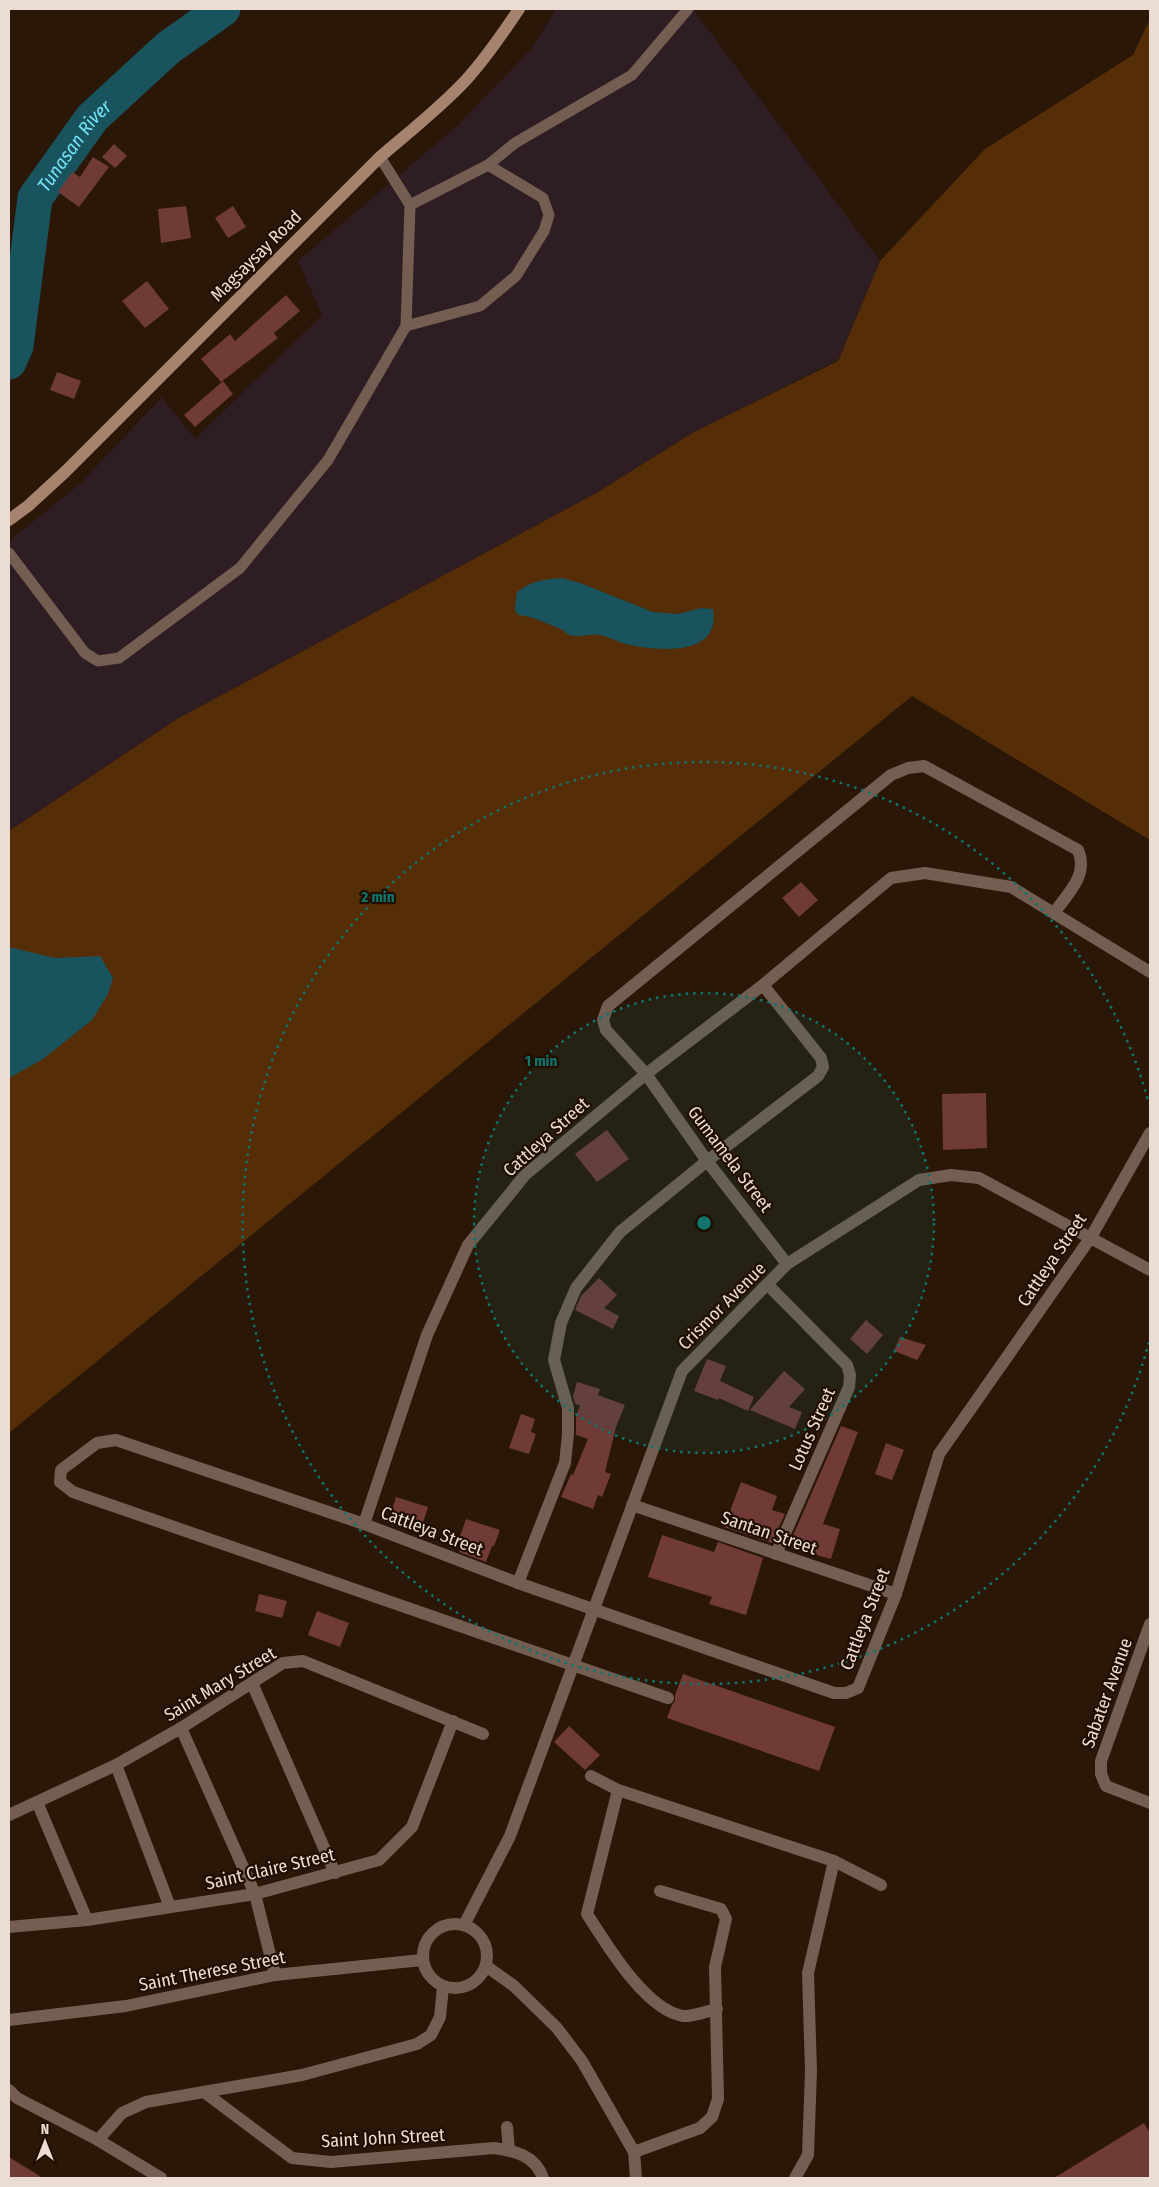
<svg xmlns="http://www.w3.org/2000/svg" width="1159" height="2187" viewBox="0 0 1159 2187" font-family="'Fira Sans Condensed',sans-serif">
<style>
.industrial{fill:#2f1d24}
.green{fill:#552e07}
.water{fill:#19535d}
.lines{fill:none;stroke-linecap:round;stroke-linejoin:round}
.river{stroke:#19535d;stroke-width:35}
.building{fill:#703a37}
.lane{stroke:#735e51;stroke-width:11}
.street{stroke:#735e51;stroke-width:12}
.secondary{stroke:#a6836f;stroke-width:12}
.ring{fill:none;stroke:#0f766e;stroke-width:2.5;stroke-dasharray:2.5 5}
.labels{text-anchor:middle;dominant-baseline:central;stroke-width:4.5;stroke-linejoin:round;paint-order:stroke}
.street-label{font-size:18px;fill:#ebddd3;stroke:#200e01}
.water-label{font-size:19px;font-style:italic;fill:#72e2f6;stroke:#200e01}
.centre{fill:#0f766e;stroke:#200e01;stroke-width:2.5}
.ring-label{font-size:15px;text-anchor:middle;font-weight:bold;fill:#0f766e;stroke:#200e01;stroke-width:4.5;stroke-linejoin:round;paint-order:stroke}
</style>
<rect width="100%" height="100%" fill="#2a1707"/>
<path class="industrial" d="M556 9H693L880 261 838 360 694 432 598 492 177 719 9 831V541L80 484 162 397 195 439 322 315 298 261 456 127 531 49Z"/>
<path class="green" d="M1150 19V840L912 696 9 1433V831L177 719 598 492 694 432 838 361 880 261 985 149 1133 55Z"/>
<g class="water">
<path d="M562 578 580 583 653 612 678 614 701 608 713 609C722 658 655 651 626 644 617 642 610 637 600 635 590 633 581 638 570 635 566 634 565 631 561 629 546 624 534 616 518 615L515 609 517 592C531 581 545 579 562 578Z"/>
<path d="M9 947 55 958 100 956 113 978 108 994 92 1020 43 1059 9 1078Z"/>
</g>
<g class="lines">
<path class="river" id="s1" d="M9 362 16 346 35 198 92 118 168 48 223 9"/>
</g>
<g class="building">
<path d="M114 144 127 156 115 168 102 157Z"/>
<path d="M93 157 109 167 79 207 58 192 72 172 80 177Z"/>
<path d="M186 206 191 238 161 243 158 209Z"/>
<path d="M233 206 246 227 228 238 215 218Z"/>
<path d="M147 281 169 309 145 328 122 301Z"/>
<path d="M286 295 300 311 274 333 278 338 221 382 201 359 230 334 235 341Z"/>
<path d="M57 372 81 381 74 399 50 390Z"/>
<path d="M223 381 233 394 195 427 184 415Z"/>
<path d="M801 882 818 900 799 917 782 898Z"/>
<path d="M986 1093 987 1148 943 1150 942 1094Z"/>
<path d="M607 1130 629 1159 597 1182 575 1154Z"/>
<path d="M599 1278 617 1295 604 1308 619 1316 613 1329 575 1310 581 1296Z"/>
<path d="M866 1320 883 1335 867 1354 850 1339Z"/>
<path d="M900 1337 926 1345 917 1360 894 1351Z"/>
<path d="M707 1359 726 1366 720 1381 754 1397 748 1411 719 1398 718 1400 694 1391Z"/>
<path d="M784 1371 805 1389 789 1407 802 1412 795 1429 750 1410Z"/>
<path d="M577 1382 600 1389 598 1395 625 1405 616 1427 605 1472 611 1474 602 1497 598 1495 593 1509 561 1497 571 1474 573 1475 588 1439 576 1435V1417L580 1405 575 1404 573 1396Z"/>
<path d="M521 1414 535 1419 531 1432 536 1434 529 1454 509 1448Z"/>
<path d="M841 1426 858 1432 823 1524 840 1529 831 1559 788 1547Z"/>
<path d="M886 1443 904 1450 892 1480 875 1474Z"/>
<path d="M741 1482 777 1496 772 1510 785 1514 772 1543 724 1527Z"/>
<path d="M396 1497 428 1507 422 1526 390 1516Z"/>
<path d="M466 1519 500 1530 494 1546H492L486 1562 459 1552 464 1537 460 1536Z"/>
<path d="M662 1535 714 1552 718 1542 763 1558 746 1615 709 1604 712 1597 648 1577Z"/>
<path d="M259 1594 287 1601 282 1618 255 1611Z"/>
<path d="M317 1611 349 1623 340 1647 308 1635Z"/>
<path d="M683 1674 835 1727 819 1771 667 1718 672 1705 675 1701V1695Z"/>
<path d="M569 1726 600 1755 585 1770 554 1742Z"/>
<path d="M1144 2123 1150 2133V2178H1054Z"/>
<path d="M9 2157 43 2178H9Z"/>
</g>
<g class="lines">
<g class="lane">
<path d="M410 205 488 165"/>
<path d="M406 326 480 306 516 276 544 231 549 215 543 198 488 165 515 143 632 75 688 9"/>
<path d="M9 553 85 653 98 661 119 658 240 568 328 460 406 326 410 205 380 157"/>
</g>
<g class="street">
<path d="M1150 972 1011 887 925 873 891 878 763 985 646 1074 525 1175 468 1245 427 1335 364 1524 518 1583 834 1693H846L858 1688 896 1594 939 1454 1091 1237 1150 1133"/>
<path d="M787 1264 707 1161 646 1074 606 1030 603 1020 608 1006 891 775 908 768 924 766 1078 850C1089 875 1068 893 1054 913"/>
<path d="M768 1285 847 1365 850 1375 849 1387 776 1554"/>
<path d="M632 1505 896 1594"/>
<path d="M364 1524 116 1440 97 1443 61 1470 60 1482 73 1492 668 1698"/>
<path d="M518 1583 565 1463 568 1434V1408L554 1360 561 1323 576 1288 620 1232 707 1161 818 1076 823 1067 821 1058 763 985"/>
<path d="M1150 1624 1101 1761V1774L1106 1786 1150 1803"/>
<path d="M252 1683 335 1873"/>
<path d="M181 1728 255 1894 275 1975"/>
<path d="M116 1765 170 1907"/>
<path d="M591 1776 618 1790 834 1861 881 1885"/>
<path d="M618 1790 587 1914C606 1943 645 2010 683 2016 692 2017 707 2011 717 2009"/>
<path d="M37 1802 87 1920"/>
<path d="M9 1815 116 1765 181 1728 283 1663 303 1661 483 1734"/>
<circle cx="455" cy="1956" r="32"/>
<path d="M464 1925 510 1836 682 1371 787 1264 919 1180 951 1175 979 1178 1150 1270"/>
<path d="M9 1927 87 1920 255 1894 379 1860 412 1827 453 1721"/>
<path d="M486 1966 514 1986 557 2028 582 2061 634 2152 636 2178"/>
<path d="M9 2020 126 2006 275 1975 422 1960"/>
<path d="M9 2090 17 2098 98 2140 161 2178"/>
<path d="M204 2092 292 2158 331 2162 494 2148C515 2151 535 2155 543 2178"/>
<path d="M507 2127 509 2150"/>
<path d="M98 2140 122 2113 146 2102 302 2075 417 2044 431 2035 440 2017 443 1987"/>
<path d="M634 2152 700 2128 712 2117 718 2099 715 1967 726 1919 721 1909 660 1891"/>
<path d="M795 2178 808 2155 811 2071 808 1973 834 1861"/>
</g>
<path class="secondary" d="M9 520 28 506 65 472 380 157C409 132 440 108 466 80 486 58 503 33 519 9"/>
</g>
<circle cx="704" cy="1223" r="230" fill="#0f766e" fill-opacity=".12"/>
<g class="ring">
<circle cx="704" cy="1223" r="230"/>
<path d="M1149 1342A461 461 0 1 1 1149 1104"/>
</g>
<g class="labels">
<g class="street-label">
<text transform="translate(256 256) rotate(-45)">Magsaysay Road</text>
<text transform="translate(546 1137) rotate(-42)">Cattleya Street</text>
<text transform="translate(730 1159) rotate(53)">Gumamela Street</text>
<text transform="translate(1052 1260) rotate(-56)">Cattleya Street</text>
<text transform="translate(722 1306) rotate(-45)">Crismor Avenue</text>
<text transform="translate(812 1429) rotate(-66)">Lotus Street</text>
<text transform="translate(432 1531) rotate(21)">Cattleya Street</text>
<text transform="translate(769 1533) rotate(19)">Santan Street</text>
<text transform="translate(865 1619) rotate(-69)">Cattleya Street</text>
<text transform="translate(220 1684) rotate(-31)">Saint Mary Street</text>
<text transform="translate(1107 1693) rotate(-70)">Sabater Avenue</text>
<text transform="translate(270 1869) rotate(-13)">Saint Claire Street</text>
<text transform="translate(212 1971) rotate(-11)">Saint Therese Street</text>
<text transform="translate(383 2138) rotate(-3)">Saint John Street</text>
</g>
<g class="water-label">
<text stroke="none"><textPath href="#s1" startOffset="232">Tunasan River</textPath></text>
</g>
</g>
<circle cx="704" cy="1223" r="8" class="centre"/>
<g class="ring-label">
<text x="378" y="902">2 min</text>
<text x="541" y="1066">1 min</text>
</g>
<rect width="1159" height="2187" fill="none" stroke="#ebddd3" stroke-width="20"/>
<g transform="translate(45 2142)" stroke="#200e01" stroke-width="4" paint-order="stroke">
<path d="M0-4L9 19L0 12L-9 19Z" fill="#ebddd3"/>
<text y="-8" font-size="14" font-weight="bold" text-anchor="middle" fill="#ebddd3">N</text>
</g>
</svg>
